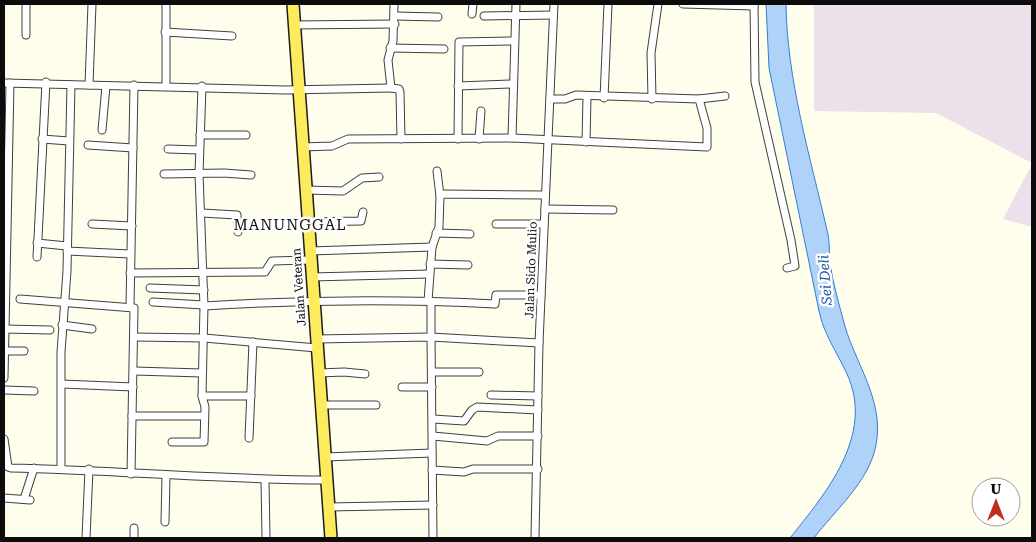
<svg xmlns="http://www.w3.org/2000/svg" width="1036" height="542" viewBox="0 0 1036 542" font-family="'Roboto Serif',serif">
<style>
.industrial{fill:#ece0eb}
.water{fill:#afd3f8;stroke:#337dd1}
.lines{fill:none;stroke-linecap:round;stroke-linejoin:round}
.minor-casing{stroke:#3f3f3f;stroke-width:9}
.primary-casing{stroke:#1d1d1d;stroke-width:14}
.minor{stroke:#fff;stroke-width:7}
.primary{stroke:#fdeb5e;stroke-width:11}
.labels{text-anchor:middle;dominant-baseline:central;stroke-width:5;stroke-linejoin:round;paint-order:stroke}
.street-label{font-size:12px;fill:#0c0c0c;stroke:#fff}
.water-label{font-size:14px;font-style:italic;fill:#1250a2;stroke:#fff}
.quarter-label{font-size:15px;letter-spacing:1px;fill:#0c0c0c;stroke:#fff}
</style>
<rect width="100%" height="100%" fill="#fffeec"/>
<g class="industrial">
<path d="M814 4H1032V163L936 113 814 111Z"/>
<path d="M1032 164V227L1003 219Z"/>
</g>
<path class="water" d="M766 4H786C787 80 810 156 827 230 830 241 829 253 830 264 833 282 838 301 843 319 853 361 885 399 876 445 869 482 835 510 814 538H790C826 493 875 435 847 374 837 352 824 335 819 311L769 68Z"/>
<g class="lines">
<g class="minor-casing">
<g id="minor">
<path d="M394 4 393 41 388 60 391 88 399 89 400 92 401 139"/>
<path d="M683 4 754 6"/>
<path d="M754 4 755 82 791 240 795 266 787 268"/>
<path d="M472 14 473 4"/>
<path d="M395 16 438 17"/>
<path d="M484 16 553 15"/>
<path d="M294 25 395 24"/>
<path d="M165 32 232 36"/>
<path d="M26 35V4"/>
<path d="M390 48 444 49"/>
<path d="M4 83 285 90 391 88"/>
<path d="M89 85 92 4"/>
<path d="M166 85V4"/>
<path d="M458 86 512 84"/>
<path d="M604 98 608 4"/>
<path d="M652 99 651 53 658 4"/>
<path d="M699 99 725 96"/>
<path d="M102 130 106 86"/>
<path d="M200 135H246"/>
<path d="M512 138 516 4"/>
<path d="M42 139 69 141"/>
<path d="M458 139 459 42 514 41"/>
<path d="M479 139 481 111"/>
<path d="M586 142 587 97"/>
<path d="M88 145 133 148"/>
<path d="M302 147 332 146 348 139 512 138 707 147V128L699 99 576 95 565 99H550"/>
<path d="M168 149 199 150"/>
<path d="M437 171 440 196"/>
<path d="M164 174 224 173 251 175"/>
<path d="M306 190 343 191 362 178 379 177"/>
<path d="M545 209 613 210"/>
<path d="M202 213 237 215 238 232"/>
<path d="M308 222 361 221 363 212"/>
<path d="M92 224 132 226"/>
<path d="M496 224H544"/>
<path d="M436 233 470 234"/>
<path d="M37 243 67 246"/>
<path d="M67 251 130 254"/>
<path d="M310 251 432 247"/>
<path d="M37 257 46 82"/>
<path d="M430 264 468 265"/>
<path d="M130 273 265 272 272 261 311 260"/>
<path d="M312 277 429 274"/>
<path d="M150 288 204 290"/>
<path d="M20 299 134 308 131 474"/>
<path d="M428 301 432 247 439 227 440 196 444 194 545 195"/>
<path d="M431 301V339"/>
<path d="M153 302 204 305"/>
<path d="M204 306C301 300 398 299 495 304L496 295H541"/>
<path d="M130 307 134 85"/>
<path d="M62 325 92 329"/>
<path d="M4 329 50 330"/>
<path d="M134 337 204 338 317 348"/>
<path d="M431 337 433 538"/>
<path d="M316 339 431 337 539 343"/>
<path d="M5 351H24"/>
<path d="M134 371 202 373"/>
<path d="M432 372H479"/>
<path d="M319 373 344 372 365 374"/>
<path d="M4 378 10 83"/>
<path d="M62 384 133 387"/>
<path d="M402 387H432"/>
<path d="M4 390 34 391"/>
<path d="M491 395 538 396"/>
<path d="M202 396H251"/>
<path d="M321 405H376"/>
<path d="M132 416H204"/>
<path d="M433 419 464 421 472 410 477 407 538 410"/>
<path d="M433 436 487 441 498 436H538"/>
<path d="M249 438 253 342"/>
<path d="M4 439 8 467 11 468C116 470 221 480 327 480"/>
<path d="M172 442H204L205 407 202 396 204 306 199 174 202 86"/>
<path d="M325 457 432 453"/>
<path d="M61 469V352L67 271 71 85"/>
<path d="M432 470 464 472 473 469H538"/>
<path d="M265 480 266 538"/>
<path d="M4 498 30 500"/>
<path d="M24 499 34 468"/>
<path d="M329 507 433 505"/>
<path d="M165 522 166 476"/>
<path d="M86 538 89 469"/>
<path d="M134 538V528"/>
<path d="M535 538 539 343 554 4"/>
</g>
</g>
<g class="primary-casing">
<path id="primary" d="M293 4 331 538"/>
</g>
<use href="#minor" class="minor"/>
<use href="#primary" class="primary"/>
</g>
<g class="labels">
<g class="street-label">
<text transform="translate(531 270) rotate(-88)">Jalan Sido Mulio</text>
<text transform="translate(299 287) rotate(-94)">Jalan Veteran</text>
</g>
<g class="water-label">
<text transform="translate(825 280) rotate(-94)">Sei Deli</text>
</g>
<g class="quarter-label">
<text x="290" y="225">MANUNGGAL</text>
</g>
</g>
<rect width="1036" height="542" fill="none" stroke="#0c0c0c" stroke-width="10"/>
<g transform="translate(996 502)"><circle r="24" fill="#ffffff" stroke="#9e9e9e"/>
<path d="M0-4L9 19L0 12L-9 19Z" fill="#c02e20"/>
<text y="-8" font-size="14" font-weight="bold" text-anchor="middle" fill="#0c0c0c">U</text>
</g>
</svg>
